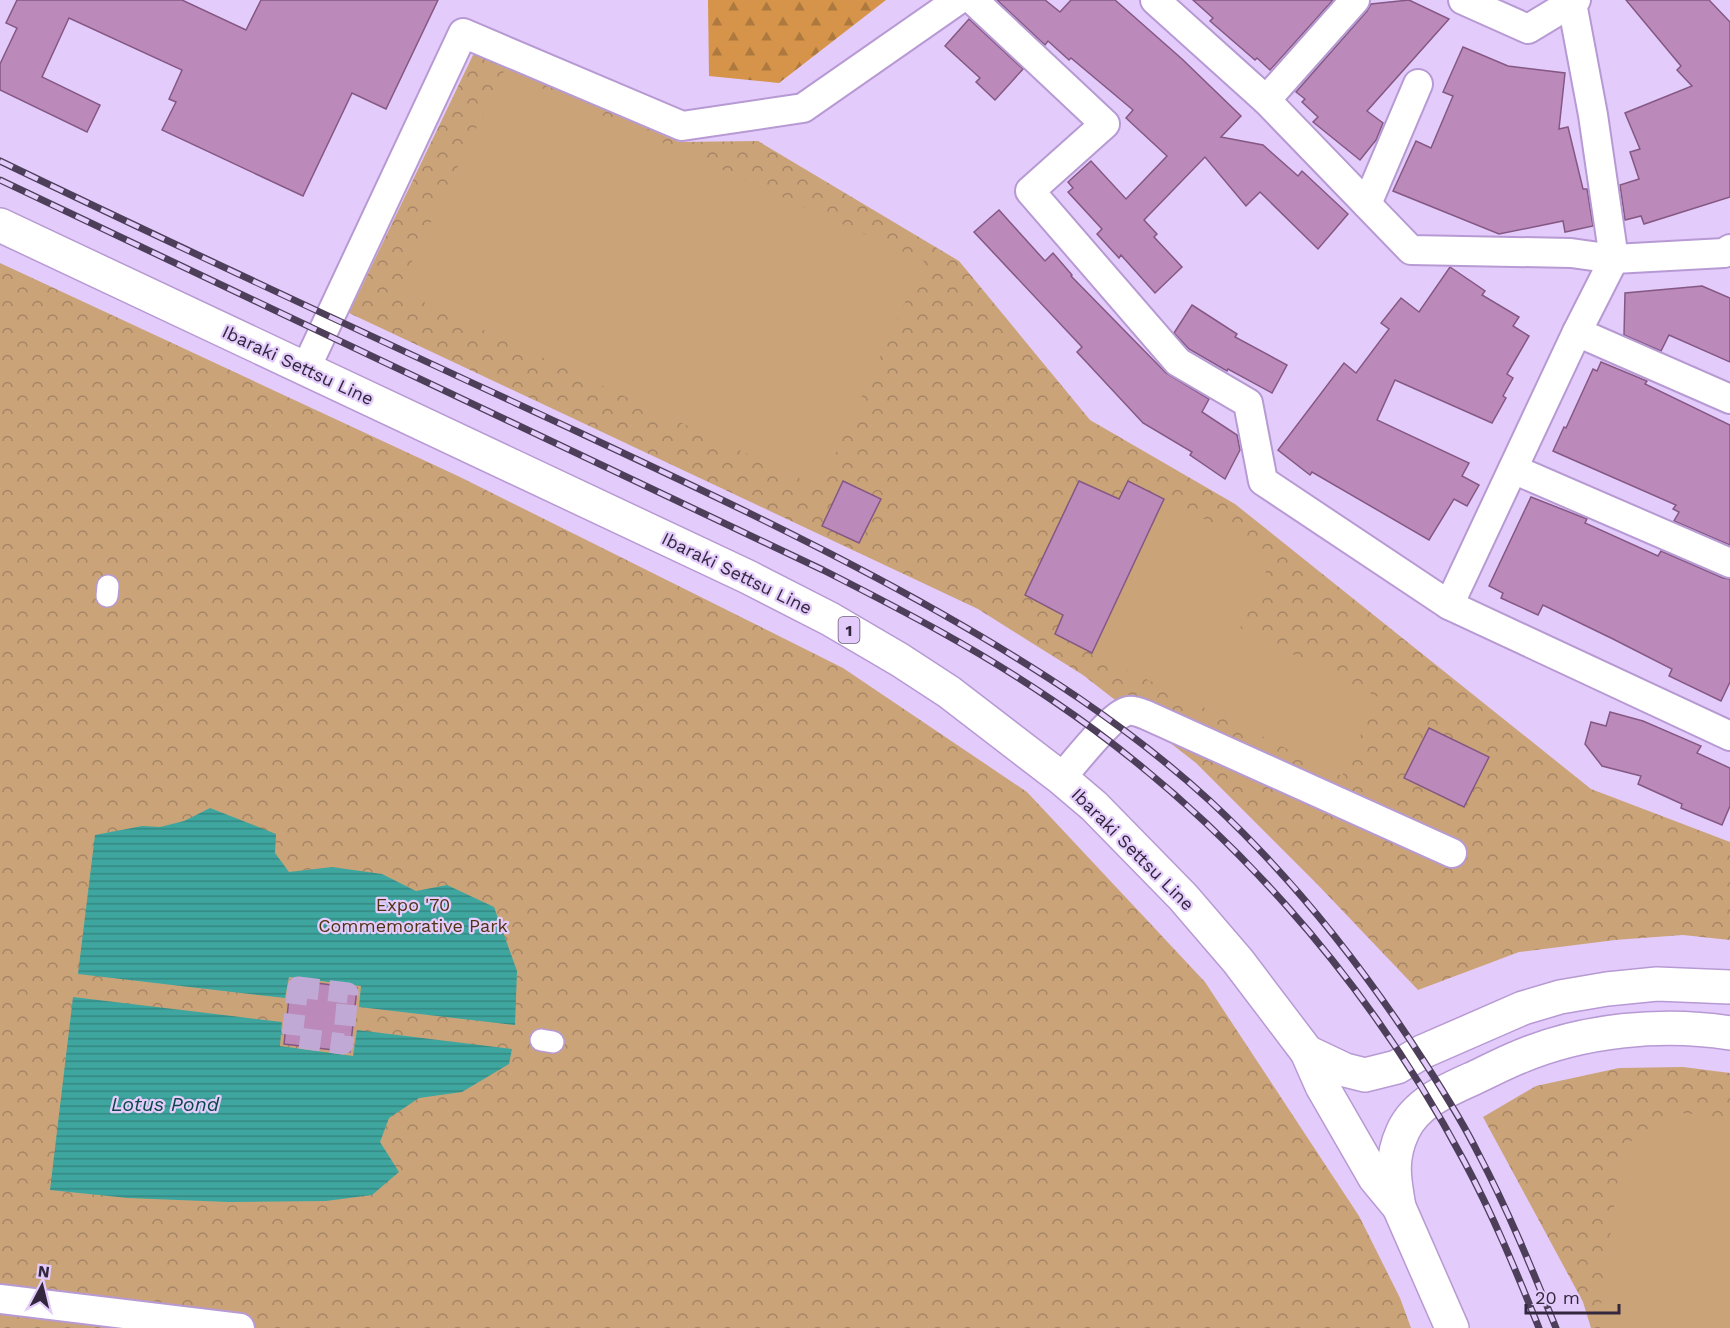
<svg xmlns="http://www.w3.org/2000/svg" width="1730" height="1328" viewBox="0 0 1730 1328" font-family="'Work Sans',sans-serif">
<style>
.forest{fill:url(#forest-firs)}
.park{fill:url(#park-crowns)}
.pitch{fill:#cba379}
.water{fill:url(#water-rules)}
.building{fill:#bb8aba;stroke:#855884;stroke-width:1.5}
.lines{fill:none;stroke-linecap:round;stroke-linejoin:round}
.pedestrian-tunnel{stroke:#c0aad5;stroke-width:21;stroke-dasharray:21 10;stroke-linecap:butt}
.pedestrian-casing{stroke:#b79ad3;stroke-width:24}
.minor-casing{stroke:#b79ad3;stroke-width:32}
.secondary-casing{stroke:#b79ad3;stroke-width:36}
.primary-casing{stroke:#b79ad3;stroke-width:36}
.pedestrian{stroke:#fff;stroke-width:21}
.minor{stroke:#fff;stroke-width:28}
.secondary{stroke:#fff;stroke-width:33}
.primary{stroke:#fff;stroke-width:33}
.rail-casing{stroke:#4d3f5a;stroke-width:7}
.rail{stroke:#e3cbfb;stroke-width:4.5;stroke-dasharray:14;stroke-linecap:butt}
.labels{text-anchor:middle;dominant-baseline:central;stroke-width:4.5;stroke-linejoin:round;paint-order:stroke}
.shield{fill:#e3cbfb;stroke:#685877;stroke-width:1.5}
.shield-label{font-size:16px;font-weight:bold;fill:#33273e}
.street-label{font-size:18px;fill:#33273e;stroke:#e3cbfb}
.park-label{font-size:18px;fill:#4f3414;stroke:#e3cbfb}
.water-label{font-size:20px;font-style:italic;fill:#0a4945;stroke:#e3cbfb}
</style>
<defs>
<pattern id="forest-firs" width="22" height="20" patternUnits="userSpaceOnUse" patternTransform="scale(1.5)"><rect width="22" height="20" fill="#d59449"/><path d="M5 1l3.5 6h-7zM16 11l3.5 6h-7z" fill="#ad793e"/></pattern>
<pattern id="park-crowns" width="20" height="18" patternUnits="userSpaceOnUse" patternTransform="scale(1.5)"><rect width="20" height="18" fill="#cba379"/><path d="M2 6a3 3 0 1 1 6 0M12 15a3 3 0 1 1 6 0" fill="none" stroke="#a58565"/></pattern>
<pattern id="water-rules" width="6" height="5" patternUnits="userSpaceOnUse" patternTransform="scale(1.5)"><rect width="6" height="5" fill="#3ea69e"/><path d="M0 2.5h6" fill="none" stroke="#358782"/></pattern>
</defs>
<rect width="100%" height="100%" fill="#e3cbfb"/>
<path class="forest" d="M708 0H886L779 83 709 76Z"/>
<g class="park">
<path d="M474 53 679 142 758 141 959 261 1090 420 1235 504 1591 789 1730 842V940L1683 935 1615 940 1519 952 1418 990 1318 885 1196 763 1083 675 978 609 349 313Z"/>
<path d="M0 263 460 477 843 668 1027 792 1205 982 1359 1216 1400 1298 1411 1328H0Z"/>
<path d="M1683 1067 1730 1073V1328H1591L1583 1302 1483 1117 1536 1086 1619 1068Z"/>
</g>
<g class="pitch">
<path d="M504 71 924 261 820 488 398 290Z"/>
<path d="M1079 481 1119 499 1128 481 1274 554 1240 628 1378 697 1342 776 1055 634 1063 615 1025 595Z"/>
<path d="M1671 1112 1730 1118V1328H1601L1600 1312 1622 1148Z"/>
</g>
<g class="water">
<path d="M210 808 276 834 275 853 289 872 332 867 382 874 416 891 447 885 494 907 517 971 515 1025 359 1007 361 986 289 977 285 998 78 974 95 835 142 826 160 827 184 821Z"/>
<path d="M73 997 282 1022 280 1046 353 1056 357 1030 512 1049 509 1064 462 1092 419 1098 389 1118 380 1142 399 1172 372 1195 326 1201 229 1202 128 1198 50 1190Z"/>
</g>
<g class="building">
<path d="M17 0H182L246 30 261 0H438L386 109 352 93 303 196 162 130 176 102 169 99 182 70 69 18 42 77 100 105 87 132 0 90V64L17 28 6 23Z"/>
<path d="M997 0H1045L1060 12 1071 0H1115L1182 59 1241 116 1221 137 1263 145 1298 176 1302 171 1348 214 1318 249 1260 192 1246 206 1205 157 1144 220 1157 234 1154 237 1182 267 1155 293 1121 255 1119 258 1097 234 1102 229 1068 192 1073 188 1068 182 1091 161 1126 199 1167 156 1126 118 1133 110 1071 58 1069 60 1048 41 1045 45Z"/>
<path d="M1193 0H1333L1270 70 1257 58 1255 60 1210 21 1213 18Z"/>
<path d="M1409 0 1449 19 1367 111 1383 123 1376 140 1360 160 1313 122 1318 117 1302 102 1305 99 1296 92 1367 11 1371 4Z"/>
<path d="M1626 0H1709L1730 22V197L1644 224 1641 216 1625 220 1620 185 1639 179 1630 152 1640 149 1625 113 1692 86 1677 70 1681 66Z"/>
<path d="M969 19 1023 69 995 100 976 82 980 78 945 46Z"/>
<path d="M1463 47 1508 66 1565 73 1559 129 1568 127 1583 189H1587L1593 226 1565 232 1563 221 1499 234 1393 191 1416 141 1431 148 1453 96 1443 92Z"/>
<path d="M999 210 1045 261 1053 253 1072 275 1071 276 1166 373 1209 399 1202 412 1237 435 1240 450 1225 479 1190 455 1192 452 1143 423 1077 352 1082 347 974 232Z"/>
<path d="M1450 267 1485 291 1482 295 1519 317 1513 326 1529 336 1507 374 1513 378 1503 396 1506 398 1492 423 1395 380 1377 420 1469 463 1462 476 1479 485 1467 506 1454 499 1429 540 1312 472 1310 475 1278 450 1344 363 1356 373 1389 329 1381 323 1401 298 1419 312Z"/>
<path d="M1702 286 1730 298V362L1669 335 1661 351 1624 335 1625 293Z"/>
<path d="M1192 305 1237 334 1235 337 1287 365 1272 393 1228 369 1227 371 1189 349 1174 333Z"/>
<path d="M1601 362 1647 381 1645 384 1730 425V545L1674 521 1679 512 1673 509 1676 505 1553 451 1564 427 1566 428 1593 369 1597 371Z"/>
<path d="M843 481 881 499 859 543 822 526Z"/>
<path d="M1079 481 1119 499 1128 481 1164 499 1092 653 1055 634 1063 615 1025 595Z"/>
<path d="M1531 497 1587 519 1585 523 1658 556 1661 551 1723 578 1730 579V682L1721 701 1669 676 1672 669 1613 639 1543 605 1538 615 1501 598 1503 593 1489 586Z"/>
<path d="M1610 712 1643 721 1701 746 1697 753 1730 768V806L1722 825 1681 808 1682 804 1638 784 1641 776 1602 766 1585 744 1591 722 1606 726Z"/>
<path d="M1429 728 1489 757 1464 807 1404 778Z"/>
<path d="M291 980 357 988 350 1052 284 1044Z"/>
</g>
<g class="lines">
<path class="pedestrian-tunnel" d="M298 987 348 993 343 1044 292 1037Z"/>
<g class="pedestrian-casing">
<g id="pedestrian">
<path d="M107 596 108 586"/>
<path d="M541 1040 553 1042"/>
</g>
</g>
<g class="minor-casing">
<g id="minor">
<path d="M973 0 1105 124 1030 191 1178 362 1248 403 1263 481 1449 605 1730 736"/>
<path d="M1155 0 1266 100 1411 250 1571 253 1614 259 1724 253 1730 249"/>
<path d="M1463 0 1528 29 1576 0"/>
<path d="M1266 100 1355 0"/>
<path d="M1367 204 1418 84"/>
<path d="M1577 332 1730 399"/>
<path d="M306 368 463 33 682 126 803 108 958 0"/>
<path d="M1513 469 1730 563"/>
<path d="M1449 605 1577 332 1614 259 1593 115 1572 3"/>
<path d="M1061 778C1073 765 1112 714 1128 711 1133 710 1141 713 1146 715L1452 853"/>
<path d="M0 1299 240 1328"/>
</g>
</g>
<g class="secondary-casing">
<g id="secondary">
<path d="M1307 1052 1345 1070 1365 1075 1397 1067 1422 1052 1523 1008 1560 997 1607 989 1657 984 1730 987"/>
<path d="M1399 1207C1394 1179 1390 1159 1403 1131 1416 1103 1447 1090 1474 1078 1489 1071 1504 1063 1519 1057 1582 1030 1663 1022 1730 1033"/>
</g>
</g>
<g class="primary-casing">
<path id="primary" d="M0 225 748 577 830 619 900 660 949 692 1061 778 1094 806 1183 897 1238 961 1307 1052 1322 1086 1375 1178 1399 1207 1452 1328"/>
</g>
<use href="#pedestrian" class="pedestrian"/>
<use href="#minor" class="minor"/>
<use href="#secondary" class="secondary"/>
<use href="#primary" class="primary"/>
<g class="rail-casing">
<g id="rail">
<path d="M0 161C191 253 384 342 576 431 698 488 820 545 937 611 1034 666 1127 725 1210 801 1294 879 1365 969 1427 1066 1445 1094 1463 1123 1478 1153 1508 1210 1532 1269 1556 1328"/>
<path d="M0 180 823 570C902 610 979 650 1052 700 1225 817 1366 977 1464 1161 1493 1215 1516 1271 1539 1328"/>
</g>
</g>
<use href="#rail" class="rail"/>
</g>
<g class="labels">
<rect class="shield" x="838.5" y="617" width="21" height="26" rx="4.5"/>
<g class="shield-label">
<text x="849" y="630">1</text>
</g>
<g class="street-label">
<text transform="translate(298 365) rotate(25)">Ibaraki Settsu Line</text>
<text transform="translate(737 573) rotate(26)">Ibaraki Settsu Line</text>
<text transform="translate(1133 849) rotate(45)">Ibaraki Settsu Line</text>
</g>
<g class="park-label">
<text x="413" y="904">Expo '70<tspan x="413" dy="21">Commemorative Park</tspan></text>
</g>
<g class="water-label">
<text x="165" y="1104">Lotus Pond</text>
</g>
</g>
<g transform="translate(42 1286) rotate(7)" stroke="#e3cbfb" stroke-width="4.5" paint-order="stroke">
<path d="M0-4.5L10 22L0 15L-10 22Z" fill="#33273e"/>
<text y="-9" font-size="16" font-weight="bold" text-anchor="middle" fill="#33273e">N</text>
</g>
<path d="M1526 1304v9h93v-9" fill="none" stroke="#33273e" stroke-width="3"/>
<text x="1535" y="1304" font-size="18" fill="#33273e" stroke="#e3cbfb" stroke-width="4.5" paint-order="stroke">20 m</text>
</svg>
